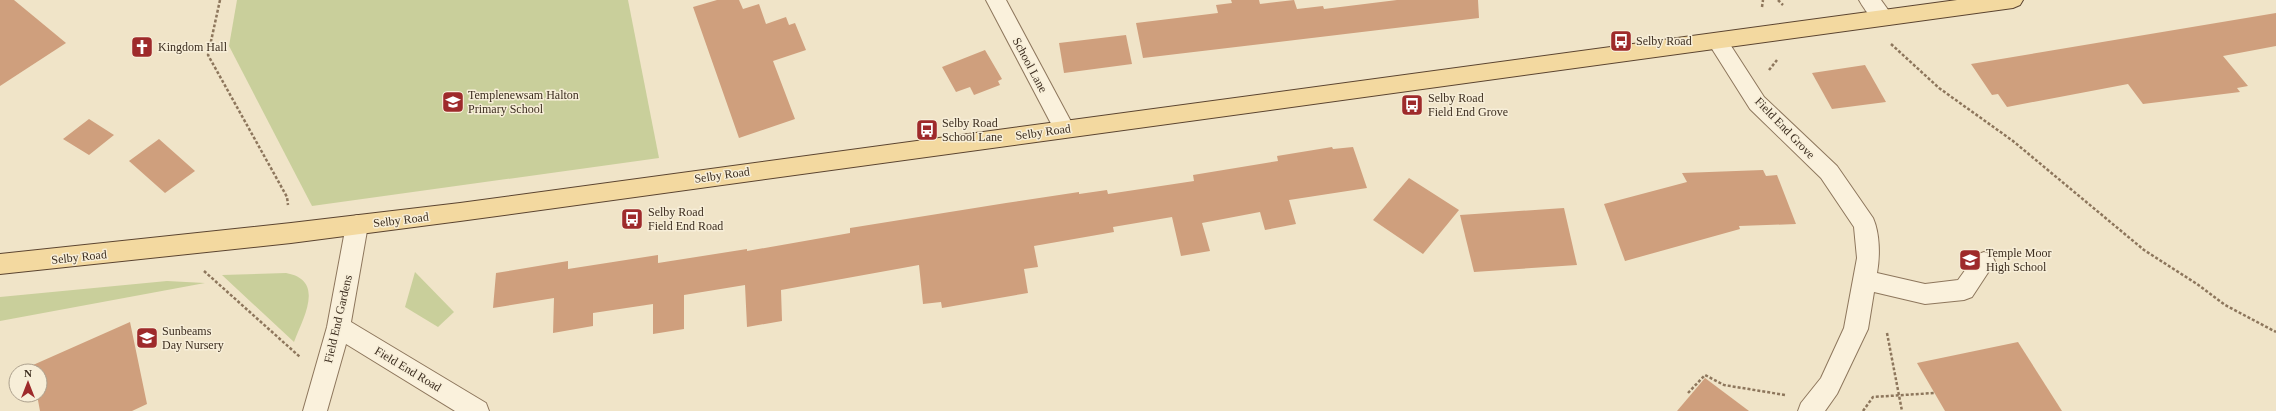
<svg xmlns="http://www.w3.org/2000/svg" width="2276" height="411" viewBox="0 0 2276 411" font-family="'Times New Roman',serif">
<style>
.green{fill:#c9cf9b}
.building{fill:#cf9f7d}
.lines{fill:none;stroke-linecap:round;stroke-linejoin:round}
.minor-casing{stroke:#8d765c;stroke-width:2}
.major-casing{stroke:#5b4430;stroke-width:2}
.path{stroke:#8d765c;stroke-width:2.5;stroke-dasharray:3 2;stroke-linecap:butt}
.minor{fill:#faf1dc;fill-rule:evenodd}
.major{fill:#f3d9a0;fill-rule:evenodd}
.labels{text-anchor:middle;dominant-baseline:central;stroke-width:3;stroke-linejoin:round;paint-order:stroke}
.poi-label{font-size:12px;fill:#3d2e20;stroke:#f7eed8;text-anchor:start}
.street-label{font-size:12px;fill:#3d2e20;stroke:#f7eed8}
</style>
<rect width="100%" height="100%" fill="#f0e4c8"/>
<g class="green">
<path d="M237 0H628L659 158 312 206 229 46Z"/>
<path d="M415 272 454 312 438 327 405 307Z"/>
<path d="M286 273C326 280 303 318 294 342L222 275Z"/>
<path d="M167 281 205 283 0 321V297Z"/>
</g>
<g class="building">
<path d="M0 0H14L66 43 0 86Z"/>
<path d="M717 0H739L743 9 759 4 766 24 786 17 789 25 795 23 806 50 773 61 795 119 739 138 693 7Z"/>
<path d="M1231 0H1259L1260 4 1294 0 1297 9 1323 6 1324 9 1397 0H1478L1479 18 1143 58 1136 23 1218 13 1216 5 1232 3Z"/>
<path d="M2276 13V46L2223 56 2248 86 2237 88 2240 92 2143 104 2128 84 2007 107 1998 94 1992 95 1971 64Z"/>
<path d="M1126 35 1132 64 1064 73 1059 43Z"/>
<path d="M985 50 1002 79 998 81 1000 85 974 95 970 87 956 92 942 67Z"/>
<path d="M1865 65 1886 102 1832 109 1812 73Z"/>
<path d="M89 119 114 135 89 155 63 139Z"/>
<path d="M159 139 195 171 165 193 129 161Z"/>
<path d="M1332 147 1333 149 1353 147 1367 188 1289 200 1296 224 1265 230 1260 212 1202 223 1210 251 1181 256 1172 217 1113 227 1114 232 1034 246 1038 267 1024 269 1028 293 942 308 941 302 923 304 919 265 781 290 782 321 747 327 745 285 684 295V329L653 334V304L593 313V326L553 333 554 298 493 308 496 273 568 261V269L658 255V263L747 249V251L850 233V228L1006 203 1079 192V194L1107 190 1108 194 1194 181 1193 175 1278 161 1277 156Z"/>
<path d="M1763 170 1766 176 1777 175 1796 224 1739 226 1740 229 1625 261 1604 204 1687 182 1682 173Z"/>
<path d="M1409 178 1459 210 1423 254 1373 220Z"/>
<path d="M1564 208 1577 265 1474 272 1460 215Z"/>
<path d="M130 322 147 404 132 411H40L37 395H40V371H33V365Z"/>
<path d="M2018 342 2062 411H1945L1917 363Z"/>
<path d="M1705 378 1749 411H1677Z"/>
</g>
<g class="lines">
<g class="minor-casing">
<g id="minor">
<path d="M986 0H1006L1075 129 1071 135 1064 138 1057 135Z"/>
<path d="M1859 0H1881L1894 18 1891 24C1876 28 1866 12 1859 0Z"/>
<path d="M1717 33 1724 35 1764 97 1837 166 1873 218C1880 234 1880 256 1877 273L1925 284 1958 280 1976 255 1984 252 1992 255 1995 262 1972 297 1964 300 1925 304 1874 292 1868 329 1837 394 1825 411H1798L1801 403 1821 378 1844 328 1857 258 1854 227 1821 178 1750 109 1707 41 1710 35Z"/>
<path d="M357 215 365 218 368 225 351 322 486 403 489 411H455L346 344 327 411H303L327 327 346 225 349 218Z"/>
</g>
</g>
<g class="major-casing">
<path id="major" d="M1957 0H2023L2020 5 2013 8 460 221 291 243 0 274V254L291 223 460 203Z"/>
</g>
<g class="path">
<path d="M220 0 208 55 287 197 288 205"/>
<path d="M1778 0 1783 5"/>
<path d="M1762 7 1763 0"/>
<path d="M1891 44 1939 88 2013 141 2144 250 2197 284 2225 305 2276 332"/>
<path d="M1769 70 1777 60"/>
<path d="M204 271 300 357"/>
<path d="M1887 333 1902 411"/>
<path d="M1688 393 1705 375 1724 385 1785 395"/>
<path d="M1863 411 1873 397 1934 393"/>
</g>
<use href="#minor" class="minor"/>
<use href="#major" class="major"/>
</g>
<defs>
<g id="bus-square" transform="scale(1.15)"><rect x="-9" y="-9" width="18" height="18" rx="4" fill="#9e2a2b" stroke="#f7eed8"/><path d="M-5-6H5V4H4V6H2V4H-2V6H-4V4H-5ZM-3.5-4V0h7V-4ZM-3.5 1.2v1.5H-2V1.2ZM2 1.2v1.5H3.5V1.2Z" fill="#fff"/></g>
<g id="church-square" transform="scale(1.15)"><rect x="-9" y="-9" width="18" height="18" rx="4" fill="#9e2a2b" stroke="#f7eed8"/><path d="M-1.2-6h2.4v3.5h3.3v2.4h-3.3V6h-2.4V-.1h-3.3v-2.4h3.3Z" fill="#fff"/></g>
<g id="school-square" transform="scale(1.15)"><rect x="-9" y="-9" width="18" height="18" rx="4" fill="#9e2a2b" stroke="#f7eed8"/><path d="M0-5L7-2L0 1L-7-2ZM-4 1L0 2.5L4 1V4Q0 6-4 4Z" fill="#fff"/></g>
</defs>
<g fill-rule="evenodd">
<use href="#bus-square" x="1621" y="41"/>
<use href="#church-square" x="142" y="47"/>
<use href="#school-square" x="453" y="102"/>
<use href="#bus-square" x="1412" y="105"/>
<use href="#bus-square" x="927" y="130"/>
<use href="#bus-square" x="632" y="219"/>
<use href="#school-square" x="1970" y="260"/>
<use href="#school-square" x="147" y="338"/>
</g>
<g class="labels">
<g class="poi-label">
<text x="1636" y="41">Selby Road</text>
<text x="158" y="47">Kingdom Hall</text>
<text x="468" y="95">Templenewsam Halton<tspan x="468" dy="14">Primary School</tspan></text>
<text x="1428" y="98">Selby Road<tspan x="1428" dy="14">Field End Grove</tspan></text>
<text x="942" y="123">Selby Road<tspan x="942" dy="14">School Lane</tspan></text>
<text x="648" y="212">Selby Road<tspan x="648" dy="14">Field End Road</tspan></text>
<text x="1986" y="253">Temple Moor<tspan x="1986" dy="14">High School</tspan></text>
<text x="162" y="331">Sunbeams<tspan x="162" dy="14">Day Nursery</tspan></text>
</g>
<g class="street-label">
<text transform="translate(1030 65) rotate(62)">School Lane</text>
<text transform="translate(1785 128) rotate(46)">Field End Grove</text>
<text transform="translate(1043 132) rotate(-8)">Selby Road</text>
<text transform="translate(722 175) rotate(-8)">Selby Road</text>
<text transform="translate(401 220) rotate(-7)">Selby Road</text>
<text transform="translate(79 257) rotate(-6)">Selby Road</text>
<text transform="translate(338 319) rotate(-77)">Field End Gardens</text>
<text transform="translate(408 369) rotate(31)">Field End Road</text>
</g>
</g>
<g transform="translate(28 383)"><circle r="19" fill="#f7eed8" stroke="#ada18e"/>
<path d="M0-3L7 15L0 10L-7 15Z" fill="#9e2a2b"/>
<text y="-6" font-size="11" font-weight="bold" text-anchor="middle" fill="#3d2e20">N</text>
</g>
</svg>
